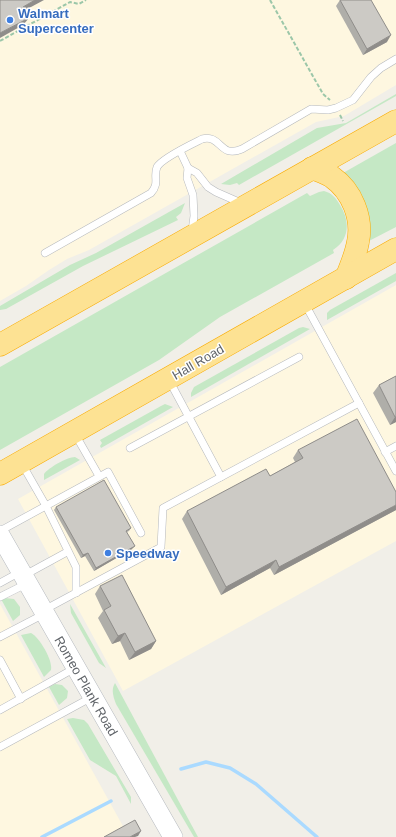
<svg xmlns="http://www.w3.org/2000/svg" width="396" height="837" viewBox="0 0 396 837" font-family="Helvetica,sans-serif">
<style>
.commercial{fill:#fef7e0}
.grass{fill:#c5e8c5}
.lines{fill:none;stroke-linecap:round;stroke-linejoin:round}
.stream{stroke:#aadaff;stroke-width:3.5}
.lane-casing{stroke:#b5b8bc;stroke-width:8}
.secondary-casing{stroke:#b6babf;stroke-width:20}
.highway-casing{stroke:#f9ab00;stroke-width:23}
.path{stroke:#9cc7a9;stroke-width:2;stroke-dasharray:4 2;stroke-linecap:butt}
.lane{stroke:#fff;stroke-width:7}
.secondary{stroke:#fff;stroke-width:19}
.highway{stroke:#fde293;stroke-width:22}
.wall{fill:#afaea9}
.shaded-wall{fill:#8f8d8a}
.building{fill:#cccac5;stroke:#8f8d8a}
.shop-dot{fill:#3f7fe0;stroke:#fff;stroke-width:1.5}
.labels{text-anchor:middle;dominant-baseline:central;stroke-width:3;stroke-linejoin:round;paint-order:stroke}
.shop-label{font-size:13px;font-weight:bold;fill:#366cbe;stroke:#fff;text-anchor:start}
.street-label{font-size:13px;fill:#5f6368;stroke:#fff}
</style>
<rect width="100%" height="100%" fill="#f1efe8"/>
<g class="commercial">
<path d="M0 0H396V85L344 116 316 122 89 250 67 259 49 270 26 286 0 301Z"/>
<path d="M396 285V541L123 691 18 499Z"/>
<path d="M0 604 129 837H0Z"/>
</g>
<g class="grass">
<path d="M396 94V96L239 185 237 183 230 185 221 184 317 128 346 123Z"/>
<path d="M396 143V227L367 242 343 173Z"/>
<path d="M324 191C332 193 336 198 340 205 350 221 350 239 333 250L334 253 220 317 159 360 0 450V367L307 193 310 196 319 192Z"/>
<path d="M185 203 181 213 176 217 178 220 83 266 6 309 0 310V306L70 265 96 253Z"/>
<path d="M396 273V281L327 320V313L330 310Z"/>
<path d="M303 327 310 329 191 397V393L194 387 299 328Z"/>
<path d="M165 404 173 407 101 448 100 446 102 443 100 440 161 406Z"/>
<path d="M75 457 80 460 44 480V474C48 468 67 457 75 457Z"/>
<path d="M5 598 14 599 20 607V615L13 621 1 599Z"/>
<path d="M70 604 106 668 99 663 71 613Z"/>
<path d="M31 633C39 637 53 660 51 670L44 677 21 635Z"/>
<path d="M115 683 198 837H194L116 704C113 696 111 690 115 683Z"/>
<path d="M55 684 62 685 68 691 67 698 59 705 49 687Z"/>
<path d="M73 718 84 720 88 724 131 797V804L116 776 90 760 67 719Z"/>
</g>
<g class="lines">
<g class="stream">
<path d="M181 769 206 762 230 768 256 784 317 837"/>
<path d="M42 837 111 801"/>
</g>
<g class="lane-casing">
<g id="lane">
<path d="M180 151 188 168 187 178 193 195 194 216 192 231"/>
<path d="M188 168 197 173 208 187 216 192 241 203"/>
<path d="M45 253 151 193C160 183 153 177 157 167 162 158 192 144 202 139 222 134 219 159 242 149L311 109 328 110 336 108 353 100 371 77 381 68 396 59"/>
<path d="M305 304 396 471"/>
<path d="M169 380 221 477"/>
<path d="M75 434 99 476"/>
<path d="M130 448 299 357"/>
<path d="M385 452 396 446"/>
<path d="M22 464 46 506 76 567V593"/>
<path d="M0 531 108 472 141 533"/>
<path d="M23 576 67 552"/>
<path d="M0 583 20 572"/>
<path d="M0 597 26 584"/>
<path d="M44 610 161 547 163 508 359 403"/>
<path d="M0 637 44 614"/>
<path d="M0 660 21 699"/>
<path d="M0 710 75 668"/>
<path d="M0 747 92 697"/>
</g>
</g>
<g class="secondary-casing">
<path id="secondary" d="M0 535 173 837"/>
</g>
<g class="highway-casing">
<g id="highway">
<path d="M312 168C319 171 326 173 332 177 352 191 363 218 358 242 356 254 351 266 346 278"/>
<path d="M0 345 396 121"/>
<path d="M0 474 396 249"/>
</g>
</g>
<g class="path">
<path d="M270 0 323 94 330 100"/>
<path d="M0 41 70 2 79 4 86 0"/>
<path d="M340 115 343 121"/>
</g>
<use href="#lane" class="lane"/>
<use href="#secondary" class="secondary"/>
<use href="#highway" class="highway"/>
</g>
<g class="wall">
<path d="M340 0 387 42 363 55 336 6Z"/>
<path d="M396 376V422L390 425 373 393 379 385Z"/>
<path d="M298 450 396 510 274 575 270 568 221 595 182 519 187 511 270 476 295 462 293 458Z"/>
<path d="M56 507 131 528 129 531 127 532 132 549 94 571 85 556 81 558 54 510Z"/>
<path d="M100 586 156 641 151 649 129 660 120 641 112 644 98 618 103 611 95 594Z"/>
</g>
<g class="shaded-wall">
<path d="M35 0H44L18 14 23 7Z"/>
<path d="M29 18 23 25 0 38V33Z"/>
<path d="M391 35 387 42 363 55 367 49Z"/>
<path d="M395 417H396V422L390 425Z"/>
<path d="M396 505V510L274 575 279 567Z"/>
<path d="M135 546 132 549 94 571 96 568Z"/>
<path d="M88 553 85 556 81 558 83 555Z"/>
<path d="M276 560 270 568 221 595 226 587Z"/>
<path d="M125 633 120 641 112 644 118 636Z"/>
<path d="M156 641 151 649 129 660 135 652Z"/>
<path d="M141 831 138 836 135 837H130Z"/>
</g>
<g class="building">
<path d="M0 0H35L23 7 29 18 0 33Z"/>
<path d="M340 0H371L391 35 367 49Z"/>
<path d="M396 376V417H395L379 385Z"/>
<path d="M357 419 396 492V505L279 567 276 560 226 587 187 511 266 469 270 476 303 458 298 450Z"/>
<path d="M104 480 131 528 126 531 135 546 96 568 88 553 83 555 56 507Z"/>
<path d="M122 575 156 641 135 652 125 633 118 636 104 610 111 606 100 586Z"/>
<path d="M135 820 141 831 130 837H104Z"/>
</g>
<g class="shop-dot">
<circle cx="10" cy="20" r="4"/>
<circle cx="108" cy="553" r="4"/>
</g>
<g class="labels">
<g class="shop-label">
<text x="18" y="13">Walmart<tspan x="18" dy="15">Supercenter</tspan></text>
<text x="116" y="553">Speedway</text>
</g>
<g class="street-label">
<text transform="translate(198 362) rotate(-30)">Hall Road</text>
<text transform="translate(86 686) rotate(60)">Romeo Plank Road</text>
</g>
</g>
</svg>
